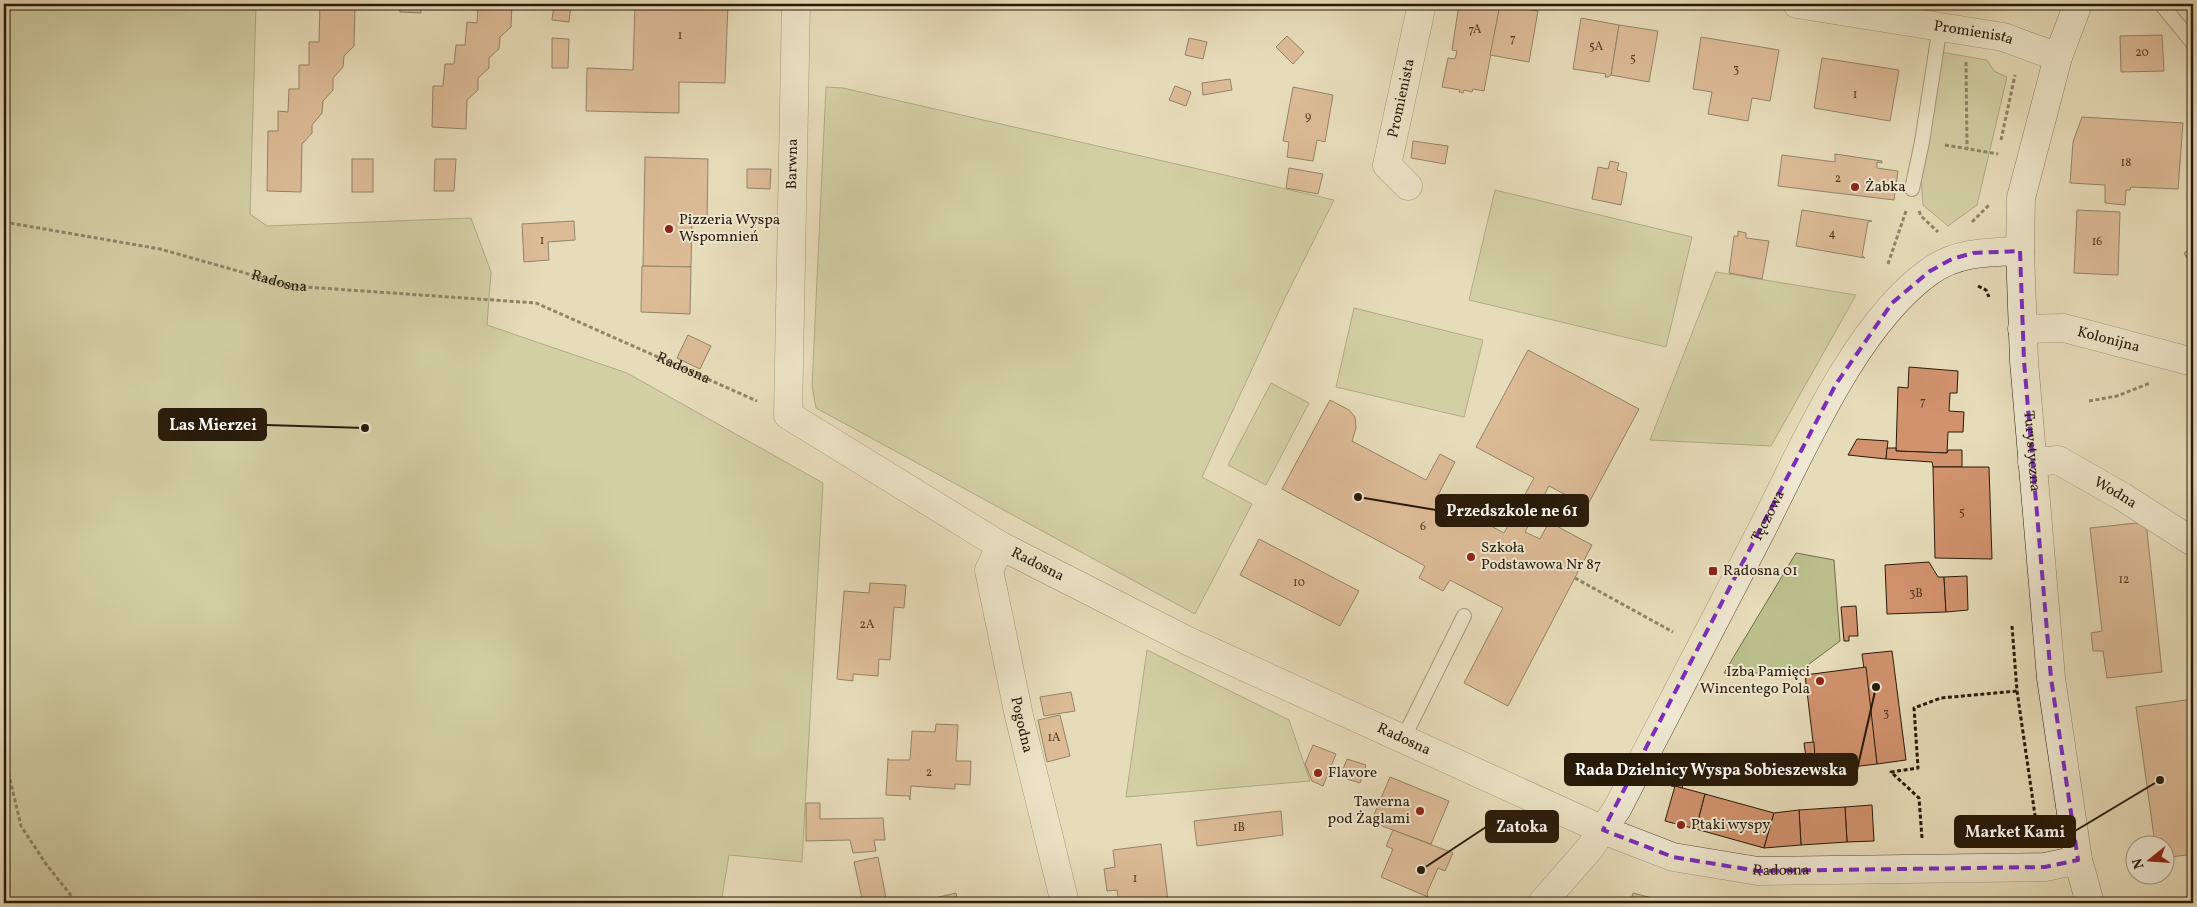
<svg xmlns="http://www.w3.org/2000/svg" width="2197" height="907" viewBox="0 0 2197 907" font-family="Vollkorn,serif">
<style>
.green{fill:#babf8c;stroke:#706c4a}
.building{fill:#d1926d;stroke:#271a09}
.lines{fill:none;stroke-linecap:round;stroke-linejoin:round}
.lane-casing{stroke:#574a35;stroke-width:16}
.street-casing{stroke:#574a35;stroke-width:29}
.secondary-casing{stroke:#271a09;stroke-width:29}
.path{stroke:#271a09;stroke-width:3;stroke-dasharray:4 2.5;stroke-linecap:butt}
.lane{stroke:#efe8d2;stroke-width:14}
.street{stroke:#efe8d2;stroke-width:28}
.secondary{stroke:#efe8d2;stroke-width:28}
.marked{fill:none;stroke:#7b2cbf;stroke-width:4;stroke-dasharray:10 6;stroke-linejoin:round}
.poi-dot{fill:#8f2418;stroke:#efe8d2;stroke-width:2}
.labels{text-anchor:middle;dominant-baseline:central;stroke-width:4;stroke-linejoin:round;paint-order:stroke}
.number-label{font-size:12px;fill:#523822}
.street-label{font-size:15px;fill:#271a09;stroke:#efe8d2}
.poi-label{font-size:15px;fill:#271a09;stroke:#efe8d2;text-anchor:start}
.leader{fill:none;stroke:#271a09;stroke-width:2}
.callout-dot{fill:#271a09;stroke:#efe8d2;stroke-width:2}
.callout{fill:#271a09;stroke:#271a09;stroke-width:2}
.callout-label{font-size:16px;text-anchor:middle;font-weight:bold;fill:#fff}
</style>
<rect width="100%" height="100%" fill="#e7dcb9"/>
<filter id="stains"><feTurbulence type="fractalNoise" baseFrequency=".004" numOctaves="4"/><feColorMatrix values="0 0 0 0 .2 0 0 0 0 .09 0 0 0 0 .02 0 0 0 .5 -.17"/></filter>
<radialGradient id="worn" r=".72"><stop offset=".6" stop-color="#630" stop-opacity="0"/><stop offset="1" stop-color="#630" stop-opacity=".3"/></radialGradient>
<g class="green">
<path d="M4 4H256L250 214 267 226 471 218 491 272 487 325 627 373 823 483 802 862 729 855 721 903H4Z"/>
<path d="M1940 52 1987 60 1994 71 2007 77 1977 205 1948 226 1923 205 1921 177Z"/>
<path d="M826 87 843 88 1334 200 1284 300 1202 477 1252 504 1195 614 816 408 812 386Z"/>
<path d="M1495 190 1692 237 1666 347 1469 300Z"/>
<path d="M1716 272 1856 295 1771 446 1650 440Z"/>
<path d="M1354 308 1483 340 1464 417 1336 387Z"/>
<path d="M1271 383 1309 403 1266 485 1228 465Z"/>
<path d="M1796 553 1834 560 1840 641 1797 673H1724Z"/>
<path d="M1147 650 1289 720 1310 781 1126 797Z"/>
</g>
<g class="building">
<path d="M320 4H355L354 46 344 56 343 67 333 78V90L323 101 322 113 312 125V133L302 144 301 192 267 191 268 131H278V111L288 112 289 89H299V65H309V42H319Z"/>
<path d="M400 4H421V13L400 12Z"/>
<path d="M478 4H512L511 27 500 37 499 49 489 58V68L478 78V90L467 100 466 129 432 127 433 86H443L445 64H454L456 45H465L467 22 477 23Z"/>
<path d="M554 4H571L569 22 552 20Z"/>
<path d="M635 4H728L725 83 679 82V113L586 111 587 68 633 70Z"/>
<path d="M1459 4 1500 5 1484 91 1473 89 1472 92 1464 90 1463 93 1459 92 1460 90 1442 87 1448 58 1455 59 1457 51 1452 50Z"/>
<path d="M1500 5 1538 11 1529 62 1490 55Z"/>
<path d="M1581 18 1619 25 1611 75 1608 77H1605L1606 74 1573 69Z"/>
<path d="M1619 25 1658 31 1649 82 1611 75Z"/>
<path d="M2162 35 2164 71 2121 72 2120 36Z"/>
<path d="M1287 36 1304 52 1293 64 1276 47Z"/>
<path d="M1701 37 1779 50 1770 101 1752 98 1748 121 1708 114 1712 92 1693 89Z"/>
<path d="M552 38 569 39 568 68H552Z"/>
<path d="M1189 38 1207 42 1203 59 1185 55Z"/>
<path d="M1822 58 1899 70 1890 121 1814 108Z"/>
<path d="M1230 79 1232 90 1203 95 1202 83Z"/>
<path d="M1175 86 1191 92 1186 106 1169 100Z"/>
<path d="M1293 87 1333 95 1325 142 1317 140 1313 161 1287 157 1289 142 1283 141Z"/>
<path d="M2082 117 2183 123 2178 189 2131 187 2130 190H2126L2125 205 2105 203V185L2070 183 2073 142Z"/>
<path d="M1413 141 1448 146 1445 164 1411 158Z"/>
<path d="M1835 154 1882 161V163L1877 162V168L1898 171 1894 200 1778 186 1782 155 1835 162Z"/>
<path d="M645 157 708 159 707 221H692L691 267 643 266Z"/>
<rect x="352" y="159" width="21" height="33"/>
<path d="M435 159H456L454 191H434Z"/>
<path d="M1610 161 1619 163 1617 170 1627 173 1621 205 1592 199 1598 167 1608 169Z"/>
<path d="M1289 168 1323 174 1318 194 1286 188Z"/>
<path d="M747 169H771L770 189 747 188Z"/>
<path d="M1802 210 1872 221 1868 222 1862 256 1865 258 1796 246Z"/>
<path d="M2077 210 2120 212 2118 275 2074 273Z"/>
<path d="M574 221 575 240 548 242 549 260 524 262 522 224Z"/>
<path d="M1738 231 1746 233V238L1769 241 1762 279 1729 273 1734 236H1738Z"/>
<path d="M2193 248V269L2184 253Z"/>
<path d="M642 266 691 267 690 314 641 312Z"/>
<path d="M688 335 711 346 700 369 677 358Z"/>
<path d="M1528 350 1639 409 1587 506 1549 486 1525 532 1540 539 1549 522 1592 545 1508 706 1464 683 1503 608 1450 580 1443 591 1419 578 1425 566 1282 489 1330 400 1349 410 1355 417 1356 428 1352 441 1426 480 1440 454 1455 462 1437 497 1504 533 1534 478 1476 447Z"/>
<path d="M1909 367 1958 371 1957 393H1950L1949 411 1964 412 1963 432H1948L1947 453 1896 451 1898 387 1908 388Z"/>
<path d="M1857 439 1888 441 1886 459 1848 455Z"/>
<path d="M1887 448H1896V451L1947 453 1948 450H1962V467H1933L1932 462 1886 459Z"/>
<path d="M1933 467H1989L1992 559 1935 558Z"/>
<path d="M2146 522 2162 672 2107 678 2103 651H2093L2091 633 2102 631 2090 528Z"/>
<path d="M1259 539 1359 591 1340 626 1240 575Z"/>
<path d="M1929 562 1938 577H1944L1946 612 1887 614 1885 565Z"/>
<path d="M1967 576 1968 610 1946 612 1944 577Z"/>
<path d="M870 583 906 585 904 608 894 607 890 660 879 659 878 676 853 674V681L837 679 844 591 869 593Z"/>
<path d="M1856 606 1858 636H1849V641H1844L1841 607Z"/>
<path d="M1892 651 1906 760 1877 764 1862 654Z"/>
<path d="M1866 667 1877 764 1818 771 1816 763 1803 764 1802 758H1815L1805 675Z"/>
<path d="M1071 692 1075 711 1044 716 1040 697Z"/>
<path d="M2193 699V854L2164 858V844H2155L2136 707Z"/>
<path d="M1060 715 1070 756 1047 762 1038 720Z"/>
<path d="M936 724 958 725 956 761H971L970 785 955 784V789L911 786 910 800 909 796 886 795 888 758 889 760H910L912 731 935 732Z"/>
<path d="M1814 742 1815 758H1806L1804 743Z"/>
<path d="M1313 745 1336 754 1323 786 1312 781 1305 764Z"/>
<path d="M1347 759 1366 765 1360 783 1340 777Z"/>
<path d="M1676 766 1688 769 1682 788 1671 786Z"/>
<path d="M1390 777 1449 801 1431 844 1371 822Z"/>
<path d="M1675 786 1705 794 1696 829 1665 821Z"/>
<path d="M1705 794 1774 813 1764 848 1696 829Z"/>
<path d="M806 803H820V819L883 818 885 840H874L876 851 853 853 850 840 806 841Z"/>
<path d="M1872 805 1874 841 1847 842 1845 807Z"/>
<path d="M1845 807 1847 842 1801 845 1799 810Z"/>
<path d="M1799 810 1801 845 1764 848 1774 813Z"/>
<path d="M1281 811 1283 835 1197 846 1194 821Z"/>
<path d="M1393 830 1453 853 1445 871 1438 868 1427 893 1428 897 1381 877 1393 849 1386 846Z"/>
<path d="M1161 844 1168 901 1119 903 1117 890 1107 891 1104 869 1115 867 1113 850Z"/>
<path d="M878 857 887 903H863L854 862Z"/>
<path d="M956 893 958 903H923L922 901Z"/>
<path d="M1633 893 1667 902V903H1630Z"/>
</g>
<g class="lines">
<g class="lane-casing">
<g id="lane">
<path d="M2161 4 2193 43"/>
<path d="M1912 189 1922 142 1940 26"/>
<path d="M1403 739 1464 616"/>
</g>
</g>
<g class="street-casing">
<g id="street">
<path id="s2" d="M796 4 788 415 1001 546 1188 641 1603 830 1673 857 1758 871 2045 867 2078 860"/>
<path id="s3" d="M1797 4 2003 37 2058 57"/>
<path id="s4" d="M1408 186 1387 165 1422 4"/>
<path id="s5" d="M2022 329 2064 328 2193 362"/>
<path id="s6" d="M2032 462 2058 460 2123 497 2193 542"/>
<path id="s7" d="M1001 546 989 570 1019 716 1065 903"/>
<path id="s8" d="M1542 903 1590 848 1617 809C1664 717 1712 625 1760 533 1802 451 1854 326 1929 272 1956 252 1988 252 2020 251"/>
</g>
</g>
<g class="secondary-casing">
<g id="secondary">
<path id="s9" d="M2078 4 2058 57 2021 198 2020 251 2024 361 2051 678 2078 860 2090 903"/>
</g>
</g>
<g class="path">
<path d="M1966 62 1967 149"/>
<path d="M2001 140 2015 75"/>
<path d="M1945 145 1998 154"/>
<path d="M1919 211 1921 216 1938 232"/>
<path id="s1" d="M4 222 160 249 291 286 536 303 757 401"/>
<path d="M1972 222 1989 205"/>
<path d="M1888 264 1906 211"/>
<path d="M1978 286 1986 290 1989 297"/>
<path d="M2089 401 2117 396 2150 383"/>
<path d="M1575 578 1673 632"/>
<path d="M2012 626 2017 691 2038 836"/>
<path d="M4 754 21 826 46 864 77 903"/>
<path d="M1922 838 1919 798 1891 772 1918 768 1914 708 1941 698 2017 691"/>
</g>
<use href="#lane" class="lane"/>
<use href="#street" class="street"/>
<use href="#secondary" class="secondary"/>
</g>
<path d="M0 0H2197V907H0ZM2020 251 2024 361 2051 678 2078 860 2045 867 1758 871 1673 857 1603 830 1836 384 1892 303 1930 271 1952 259 1973 253Z" fill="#e7dcb9" fill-opacity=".55" fill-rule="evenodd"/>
<path class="marked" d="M2020 251 2024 361 2051 678 2078 860 2045 867 1758 871 1673 857 1603 830 1836 384 1892 303 1930 271 1952 259 1973 253Z"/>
<g class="poi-dot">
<circle cx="1855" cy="187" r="5"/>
<circle cx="669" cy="229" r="5"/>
<circle cx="1471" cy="557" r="5"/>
<rect x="1708" y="566" width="10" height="10" rx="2.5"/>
<circle cx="1820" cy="681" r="5"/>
<circle cx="1318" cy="773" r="5"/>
<circle cx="1420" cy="811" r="5"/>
<circle cx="1681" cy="825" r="5"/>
</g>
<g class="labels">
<g class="number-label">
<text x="1475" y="30">7A</text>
<text x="680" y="36">1</text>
<text x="1513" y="39">7</text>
<text x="1596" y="47">5A</text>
<text x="2142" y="53">20</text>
<text x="1633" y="59">5</text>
<text x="1736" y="70">3</text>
<text x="1855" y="95">1</text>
<text x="1308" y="117">9</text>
<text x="2126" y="163">18</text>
<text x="1838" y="179">2</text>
<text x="1832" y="234">4</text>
<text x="542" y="241">1</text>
<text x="2097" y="242">16</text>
<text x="1923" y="402">7</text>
<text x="1962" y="513">5</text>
<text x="1423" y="527">6</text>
<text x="2124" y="580">12</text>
<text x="1299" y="583">10</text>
<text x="1916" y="594">3B</text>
<text x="867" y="625">2A</text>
<text x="1886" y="714">3</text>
<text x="1054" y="738">1A</text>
<text x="929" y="773">2</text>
<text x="1239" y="828">1B</text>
<text x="1135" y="879">1</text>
</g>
<g class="street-label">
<text stroke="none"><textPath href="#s3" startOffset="179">Promienista</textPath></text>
<text stroke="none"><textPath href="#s4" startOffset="98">Promienista</textPath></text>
<text transform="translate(793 164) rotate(-89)">Barwna</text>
<text stroke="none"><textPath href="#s1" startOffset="282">Radosna</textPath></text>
<text stroke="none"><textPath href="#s5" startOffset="88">Kolonijna</textPath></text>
<text stroke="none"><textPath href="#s1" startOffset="701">Radosna</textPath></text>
<text stroke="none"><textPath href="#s9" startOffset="456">Turystyczna</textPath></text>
<text stroke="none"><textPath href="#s6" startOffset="92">Wodna</textPath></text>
<text stroke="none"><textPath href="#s8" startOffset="450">Tęczowa</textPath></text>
<text stroke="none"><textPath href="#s2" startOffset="702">Radosna</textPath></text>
<text stroke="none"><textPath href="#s7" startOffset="185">Pogodna</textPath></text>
<text stroke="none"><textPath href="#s2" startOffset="1108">Radosna</textPath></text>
<text stroke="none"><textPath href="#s2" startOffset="1511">Radosna</textPath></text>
</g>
<g class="poi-label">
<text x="1865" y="187">Żabka</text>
<text x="679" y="220">Pizzeria Wyspa<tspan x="679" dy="17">Wspomnień</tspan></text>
<text x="1481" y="548">Szkoła<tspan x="1481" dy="17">Podstawowa Nr 87</tspan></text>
<text x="1723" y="571">Radosna 01</text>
<text x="1810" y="672" text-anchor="end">Izba Pamięci<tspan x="1810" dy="17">Wincentego Pola</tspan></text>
<text x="1328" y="773">Flavore</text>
<text x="1410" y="802" text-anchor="end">Tawerna<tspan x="1410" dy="17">pod Żaglami</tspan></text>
<text x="1691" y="825">Ptaki wyspy</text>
</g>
</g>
<path class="leader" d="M365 428L266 425M1358 497L1436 510M1876 687L1857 770M1421 870L1486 827M2160 780L2075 831"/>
<g class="callout-dot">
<circle cx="365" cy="428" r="5"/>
<circle cx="1358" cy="497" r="5"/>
<circle cx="1876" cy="687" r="5"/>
<circle cx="1421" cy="870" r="5"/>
<circle cx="2160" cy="780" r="5"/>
</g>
<g class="callout">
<rect x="159" y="409" width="107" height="31" rx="5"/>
<rect x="1436" y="495" width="152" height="31" rx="5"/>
<rect x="1565" y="754" width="292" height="31" rx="5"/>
<rect x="1486" y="811" width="72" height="31" rx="5"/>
<rect x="1955" y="816" width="120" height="31" rx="5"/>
</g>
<g class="callout-label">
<text x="213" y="430">Las Mierzei</text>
<text x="1512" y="516">Przedszkole ne 61</text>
<text x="1711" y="775">Rada Dzielnicy Wyspa Sobieszewska</text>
<text x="1522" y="832">Zatoka</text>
<text x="2015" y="837">Market Kami</text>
</g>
<rect width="2197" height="907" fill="none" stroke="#e7dcb9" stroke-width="20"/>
<rect x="5" y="5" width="2187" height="897" fill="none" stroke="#271a09" stroke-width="2.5"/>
<rect x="10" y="10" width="2177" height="887" fill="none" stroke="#271a09"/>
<g transform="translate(2150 860) rotate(253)"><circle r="24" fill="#efe8d2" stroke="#9f9682"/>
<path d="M0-4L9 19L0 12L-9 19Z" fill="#8f2418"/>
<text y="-8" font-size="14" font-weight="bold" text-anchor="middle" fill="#271a09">N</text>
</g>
<rect width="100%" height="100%" filter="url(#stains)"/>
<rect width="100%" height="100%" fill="url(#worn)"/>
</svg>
